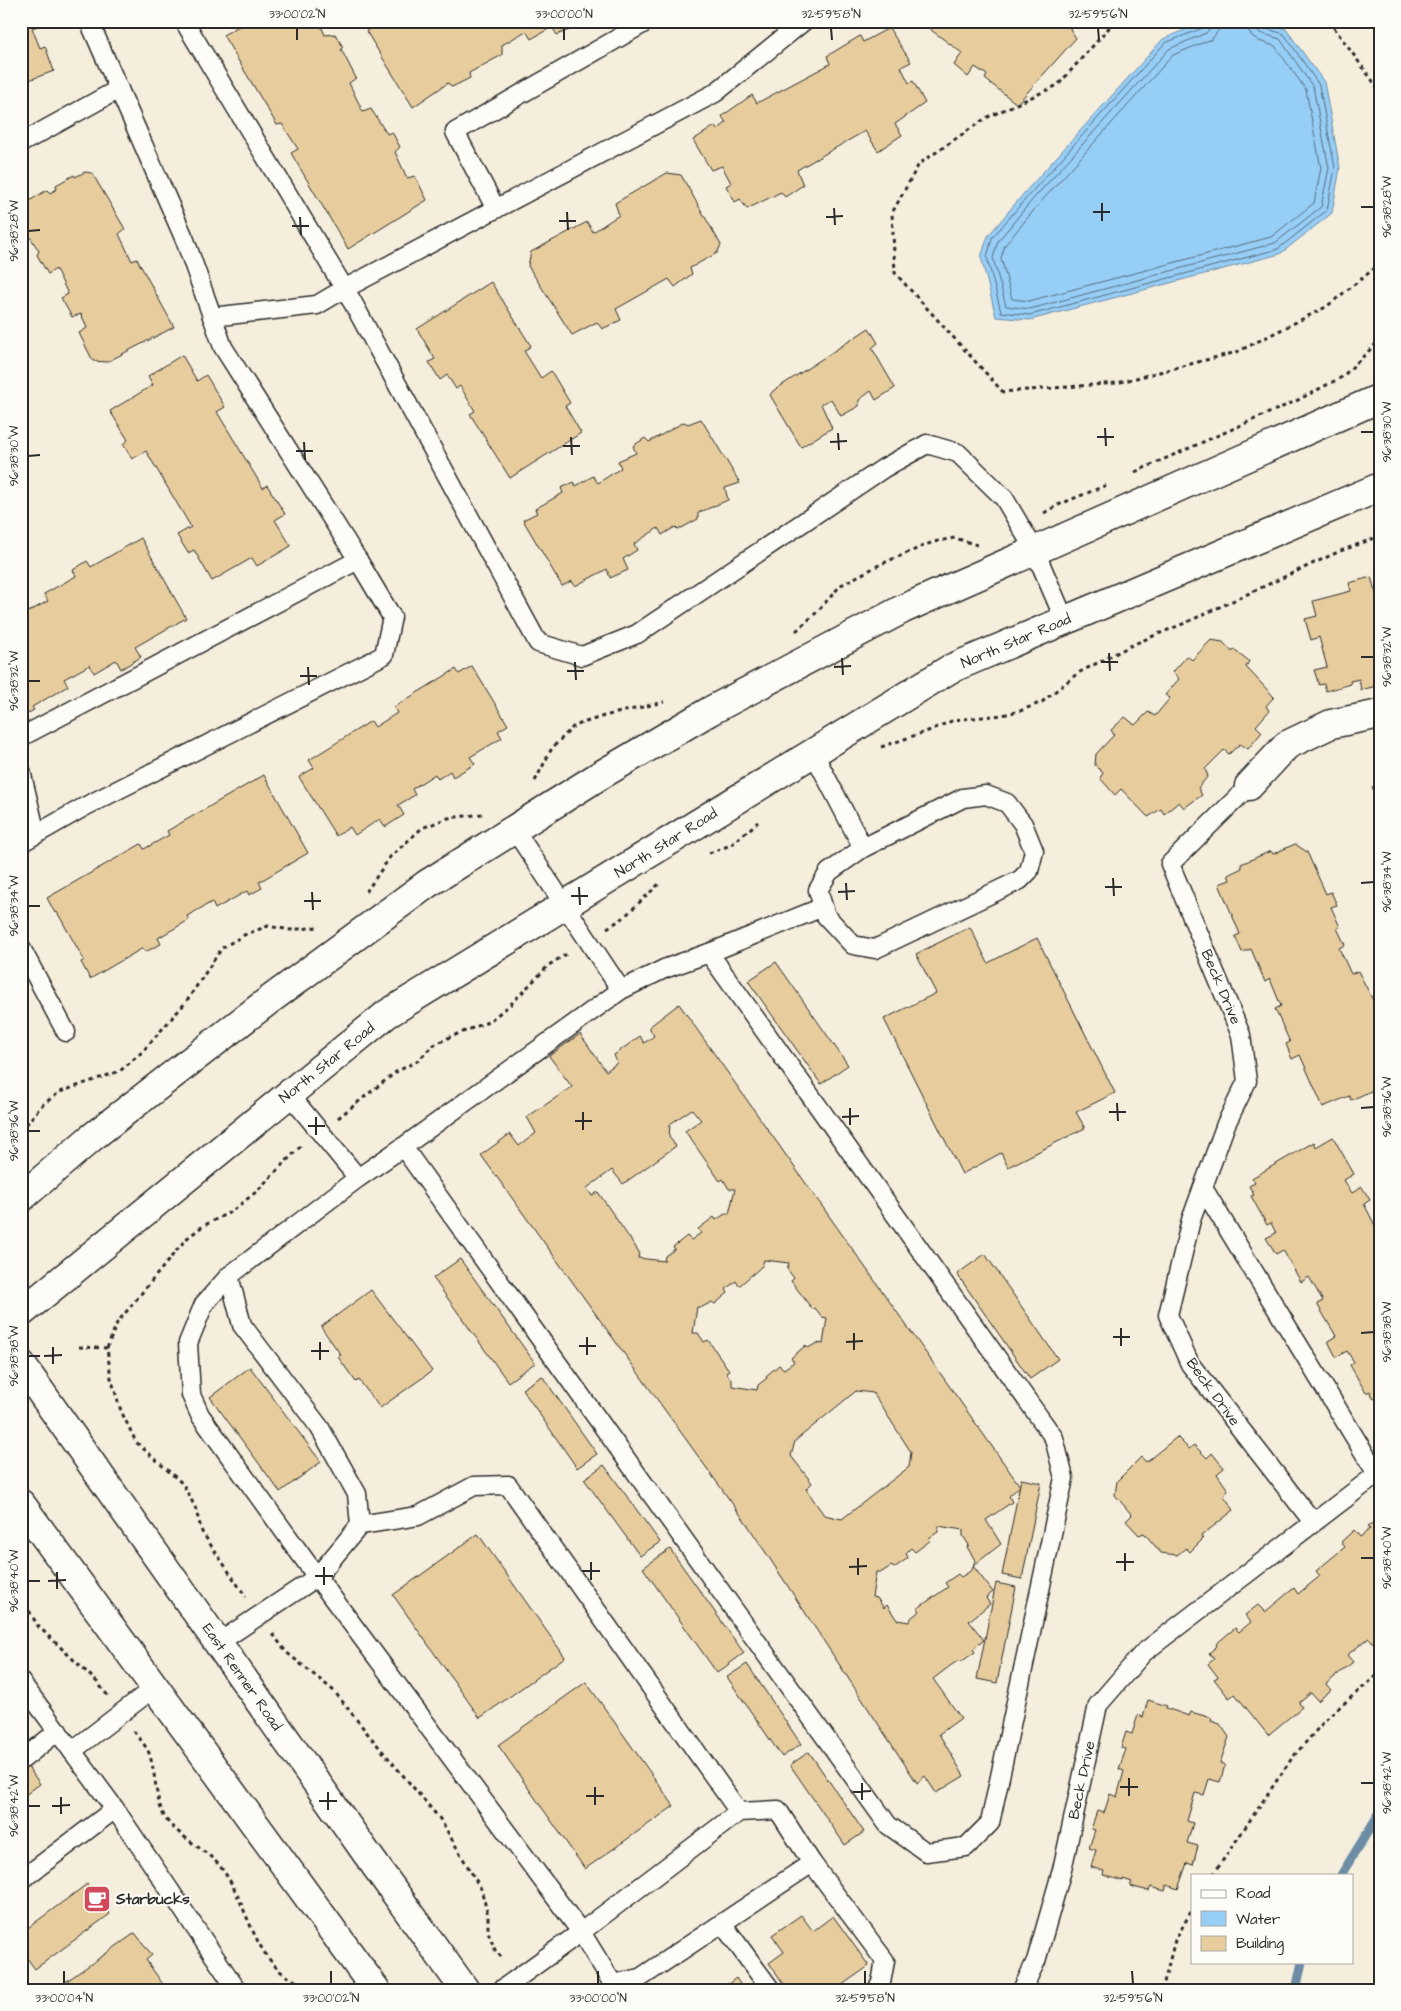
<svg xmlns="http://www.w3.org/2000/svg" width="1401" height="2011" viewBox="0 0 1401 2011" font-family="'Architects Daughter',sans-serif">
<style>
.water{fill:#97cef6;stroke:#6c8da5}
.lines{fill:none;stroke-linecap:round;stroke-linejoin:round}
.shore{stroke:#566c7c;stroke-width:1}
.stream{stroke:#6c8da5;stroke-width:9}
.building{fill:#e7cd9d;stroke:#2b2b2b;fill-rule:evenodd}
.service-casing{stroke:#2b2b2b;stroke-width:21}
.minor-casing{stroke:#2b2b2b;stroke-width:31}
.secondary-casing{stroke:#2b2b2b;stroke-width:31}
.path{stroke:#2b2b2b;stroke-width:3;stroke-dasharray:4 4;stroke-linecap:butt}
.service{stroke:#fdfcf7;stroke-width:18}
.minor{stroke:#fdfcf7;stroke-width:28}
.secondary{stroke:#fdfcf7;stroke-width:28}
.ticks{fill:none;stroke:#2b2b2b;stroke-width:2}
.labels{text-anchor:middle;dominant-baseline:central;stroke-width:4;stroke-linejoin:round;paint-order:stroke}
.street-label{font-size:15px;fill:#2b2b2b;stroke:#fdfcf7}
.poi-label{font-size:15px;font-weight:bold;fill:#2b2b2b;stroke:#fdfcf7;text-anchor:start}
.neatline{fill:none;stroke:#2b2b2b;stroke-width:2}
.ticks-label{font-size:12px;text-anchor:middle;fill:#2b2b2b}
</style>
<rect width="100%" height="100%" fill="#f6eedc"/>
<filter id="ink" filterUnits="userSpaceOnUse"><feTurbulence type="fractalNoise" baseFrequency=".02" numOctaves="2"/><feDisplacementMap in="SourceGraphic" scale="10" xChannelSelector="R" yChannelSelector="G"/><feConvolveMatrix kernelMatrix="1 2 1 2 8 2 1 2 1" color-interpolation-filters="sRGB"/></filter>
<g filter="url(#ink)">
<path class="water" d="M1220 21H1257L1286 29 1324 82 1340 168 1332 213 1280 254 1030 320 996 317 981 257 988 236 1025 192 1163 39 1203 22Z"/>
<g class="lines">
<g class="shore">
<path d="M1206 21 1203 28 1165 43 1029 195 992 238 987 257 1001 312 1030 315 1278 249 1327 210 1335 168 1319 85 1284 34 1264 28 1261 21"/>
<path d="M1212 21 1211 28 1206 33 1169 49 1033 199 998 241 993 258 1006 306 1030 309 1275 243 1321 207 1329 168 1313 87 1280 39 1260 33 1256 28 1254 21"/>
<path d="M1220 21 1218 31 1212 39 1173 55 1039 204 1005 245 1001 258 1012 299 1029 301 1271 237 1314 203 1321 168 1306 90 1275 46 1259 41 1252 36 1248 30 1247 21"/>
</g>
<g class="stream">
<path d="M1341 1875 1380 1812"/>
<path d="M1296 1990 1302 1962"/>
</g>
</g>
<g class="building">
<path d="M21 21H40L41 25 32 28 40 48 45 46 54 71 21 83Z"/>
<path d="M248 21H319L325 35 335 34 343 47 341 49 356 78 349 83 363 112 371 109 387 134 392 132 400 147 395 152 407 178 415 176 427 200 348 249 291 153 298 149 282 124 277 125 223 35Z"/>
<path d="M382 21H575L576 27 557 35 552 27 531 39 526 31 502 45V55L469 73 470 78 452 87 448 83 413 107 366 31Z"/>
<path d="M919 21H1068L1072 25 1070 29 1076 38 1017 104 985 79 987 75 975 67 968 77 954 65 962 53Z"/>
<path d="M889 28 911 62 901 67 909 83 913 81 925 103 895 124 902 135 878 151 865 131 797 170 803 185 785 197 781 192 747 209 740 199 735 202 726 186 731 183 722 166 711 170 693 140 715 126 717 130 726 123 722 116 752 95 757 103 830 64 827 56 860 36 863 42Z"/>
<path d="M85 172 92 173 125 229 119 234 132 261 137 259 174 327 107 362 93 361 79 333 87 328 81 314 72 317 61 298 68 294 56 269 48 274 37 255 39 251 21 223V206L47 190 50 193 57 189 56 185 74 175 75 177Z"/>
<path d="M667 173 681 175 721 245 717 253 690 268 692 274 675 287 669 279 616 309 621 320 602 329 597 322 572 335 528 266 531 252 587 222 593 232 619 215 615 203Z"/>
<path d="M491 282 531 346 524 351 541 378 551 371 570 403 565 406 581 433 510 478 470 414 475 411 460 386 456 389 447 375 440 380 429 362 435 359 417 329Z"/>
<path d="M869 328 878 343 872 348 895 388 876 400 871 391 859 400V406L841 416 831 399 821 404 832 428 801 447 770 395 773 391Z"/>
<path d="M182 355 197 381 206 375 225 407 217 412 263 488 267 485 285 514 275 520 291 546 257 566 252 558 212 581 194 550 188 553 177 535 191 527 146 451 132 459 123 444 128 440 110 411 153 385 148 376Z"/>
<path d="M701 419 740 483 725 488 728 500 698 513V519L678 530 675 527 662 535 658 528 634 544 637 550 623 559 628 570 610 578 607 569 575 586 572 581 562 586 523 520 537 513 535 509 563 493 561 488 574 482 576 486 593 476 598 483 621 468 618 461 636 453 633 446 645 438 649 442 684 422 688 424Z"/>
<path d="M141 538 186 618 135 647 141 657 121 669 116 660 94 673 90 665 64 679 68 686 32 707 34 710 21 717V610L25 608 28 612 48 601 44 594 76 576 73 570 87 561 91 567Z"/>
<path d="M1371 577 1377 597 1380 596V685L1361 690 1359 679 1350 681 1351 684 1326 691 1324 684 1319 685 1314 670 1327 667 1319 637 1311 640 1305 619 1317 616 1313 601 1351 591 1349 583Z"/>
<path d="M1211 640 1223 642 1232 652 1234 649 1249 661 1246 667 1274 697 1266 706 1269 711 1256 726 1262 732 1248 749 1240 744 1229 754 1224 750 1205 769 1208 776 1198 788 1202 795 1184 808 1179 802 1164 814 1161 809 1148 817 1121 789 1115 795 1100 778 1103 773 1095 765 1096 754 1114 735 1111 730 1125 717 1135 725 1148 712 1155 716 1170 698 1165 695 1179 679 1173 672 1187 656 1192 660Z"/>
<path d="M472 666 508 725 498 731 502 738 470 757 475 764 453 777 450 771 438 779 435 774 412 789 415 795 398 805 404 815 385 827 380 819 355 835 350 827 336 836 299 777 314 768 309 760 371 721 375 727 397 713 394 707 456 669 459 674Z"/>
<path d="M264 775 308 853 259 882 262 888 249 895 247 891 215 909 212 902 187 916 189 920 158 938 161 944 145 952 143 948 90 979 81 962 84 960 57 912 55 913 47 898 141 844 144 849 169 835 167 831Z"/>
<path d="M1380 783V807L1372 787Z"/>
<path d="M1295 844 1307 852 1326 894 1331 892 1337 905 1331 907 1340 927 1337 928 1345 945 1339 948 1351 974 1358 971 1375 1004 1380 1002V1082H1378L1380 1087 1351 1100 1349 1096 1323 1107 1300 1055 1292 1059 1286 1044 1290 1042 1275 1009 1281 1006 1270 979 1265 982 1251 949 1242 952 1235 936 1240 934 1219 884 1230 880 1228 875 1242 868 1241 864 1271 851 1273 854Z"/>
<path d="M970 927 988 963 1037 938 1115 1093 1076 1112 1085 1128 1008 1167 1001 1153 962 1174 884 1019 936 993 916 954Z"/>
<path d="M776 962 848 1065 821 1084 748 981Z"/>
<path d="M679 1004 1020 1486 1009 1496 1012 1502 986 1520 1001 1544 973 1566 993 1592 986 1598 990 1604 969 1621 984 1640 973 1649 975 1652 961 1662 959 1660 950 1666 933 1679 961 1718 939 1734 964 1776 936 1793 925 1776 917 1783 747 1524 481 1155 510 1134 519 1146 536 1133 527 1117 572 1087 549 1056 580 1034 606 1071 617 1063 614 1055 640 1036 644 1043 654 1036 649 1027ZM692 1109 701 1120 685 1131 720 1181 723 1179 729 1189H735L729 1214H725L716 1220 714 1217 698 1229 701 1233 691 1240 687 1236 673 1247 675 1249 665 1256 664 1261 638 1258 639 1252 598 1192 592 1196 587 1188 612 1170 623 1184 676 1146 669 1137 670 1124ZM764 1260 789 1263 787 1269 794 1278 791 1281 813 1310 815 1308 822 1317 827 1318 823 1344 817 1343 808 1348 806 1345 791 1358 794 1362 784 1369 779 1365 766 1376 767 1378 758 1385 757 1390 732 1386V1381L726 1372 729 1370 708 1340 704 1342 698 1333H693L697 1307H702L712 1302 715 1304 728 1293 726 1289 736 1281 739 1286 762 1266ZM856 1391 873 1393 911 1452 909 1467 842 1519 824 1515 806 1489 812 1483 791 1456 795 1441ZM938 1526 963 1530V1536L969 1545 967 1547 975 1560 972 1570 961 1577 958 1574 945 1583 948 1587 918 1608 920 1611 912 1617 909 1622 897 1620 887 1605 884 1608 877 1598 872 1597 876 1572H882L891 1566 894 1568 908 1558 906 1553 911 1548 915 1552 931 1540 929 1538 938 1532Z"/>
<path d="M1333 1137 1354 1174 1344 1180 1352 1193 1362 1187 1370 1200 1364 1204 1380 1235V1237L1377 1239 1380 1243V1396L1374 1399 1370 1391 1366 1393 1350 1365 1354 1362 1347 1351 1336 1357 1328 1341 1336 1336 1317 1304 1323 1301 1309 1277 1301 1282 1283 1250 1276 1254 1266 1238 1276 1233 1271 1223 1267 1225 1251 1196 1254 1195 1249 1186 1255 1183 1252 1178 1314 1142 1316 1147Z"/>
<path d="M985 1254 1058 1359 1030 1379 957 1274Z"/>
<path d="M460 1259 535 1363 508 1382 433 1278Z"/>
<path d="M371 1290 432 1371 380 1408 359 1380 356 1382 338 1357 341 1355 321 1327Z"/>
<path d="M250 1367 321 1462 280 1492 210 1397Z"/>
<path d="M542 1376 597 1454 577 1468 522 1389Z"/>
<path d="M1177 1437 1189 1449 1194 1445 1207 1458 1212 1453 1224 1468 1217 1474 1228 1490 1224 1496 1234 1510 1201 1536 1203 1539 1190 1552 1186 1548 1177 1555 1161 1553 1144 1533 1139 1535 1126 1521 1132 1515 1115 1495 1117 1481 1141 1457 1146 1462Z"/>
<path d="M604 1465 660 1542 640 1556 584 1479Z"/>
<path d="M1021 1479 1041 1483 1022 1579 1002 1575Z"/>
<path d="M1380 1518V1640L1374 1644 1369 1638 1347 1655 1353 1662 1326 1684 1331 1690 1318 1701 1311 1693 1299 1703 1302 1707 1268 1735 1235 1694 1229 1698 1214 1679 1218 1677 1208 1664 1214 1659 1209 1653 1217 1646 1216 1644 1235 1628 1239 1632 1251 1622 1245 1615 1258 1605 1265 1612 1294 1588 1298 1594 1320 1576 1316 1571 1345 1547 1341 1542 1354 1530 1360 1537 1370 1529 1368 1527Z"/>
<path d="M478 1534 565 1657 480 1718 393 1595Z"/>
<path d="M670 1549 744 1653 717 1673 643 1568Z"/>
<path d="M996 1583 1016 1587 997 1683 977 1679Z"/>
<path d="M747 1664 801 1744 782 1757 727 1677Z"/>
<path d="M586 1682 674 1806 585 1869 498 1745Z"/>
<path d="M1148 1700 1167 1706 1166 1708 1189 1716 1191 1712 1212 1718 1211 1721 1220 1724 1229 1737 1220 1763 1225 1765 1220 1782 1209 1779 1204 1795 1195 1793 1187 1821 1193 1823 1187 1843 1198 1846 1193 1865 1187 1863 1178 1889 1167 1885 1165 1891 1151 1887 1149 1891 1130 1886 1132 1882 1123 1879V1881L1103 1875 1104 1871 1091 1867 1096 1850 1089 1848 1095 1830 1091 1829 1097 1811 1104 1813 1110 1794 1117 1797 1124 1771 1119 1769 1126 1749 1121 1748 1126 1732 1132 1734 1138 1715 1143 1717Z"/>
<path d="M809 1752 864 1832 845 1845 790 1765Z"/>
<path d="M21 1757 40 1784 21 1798Z"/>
<path d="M87 1884 110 1914 35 1969 21 1950V1933Z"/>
<path d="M801 1915 813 1931 833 1916 869 1966 835 1990H788L769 1963 784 1952 772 1935Z"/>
<path d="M135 1933 152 1955 146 1960 167 1990H54Z"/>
<path d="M736 1978 744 1990H720Z"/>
</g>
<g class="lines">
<g class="service-casing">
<g id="service">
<path d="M184 21 353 303 538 643 582 656 637 634 884 468 927 444 958 453 1004 498 1035 551 1065 621"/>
<path d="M21 143 119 89"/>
<path d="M496 209 455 132 648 21"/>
<path d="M212 317 317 305 344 289 715 93 804 21"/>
<path d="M21 737 358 560"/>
<path d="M813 752 863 848"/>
<path d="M21 771 36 834"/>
<path d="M1249 786 1170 864 1241 1035 1247 1081 1226 1124 1191 1220 1168 1315 1190 1364 1313 1522"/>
<path d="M986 795 1007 803 1023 824 1034 851 1029 871 1020 880 875 949 853 945 826 916 818 890 829 872 863 848 963 798Z"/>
<path d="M514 829 621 990 664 969 709 953 1054 1438 1064 1478 990 1823 966 1847 926 1852 888 1825 403 1147 621 990"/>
<path d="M21 843 84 807 384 655 392 617 358 560 223 347 185 240 89 21"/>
<path d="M21 948 66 1032"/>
<path d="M709 953 823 907"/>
<path d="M289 1094 358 1178"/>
<path d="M1203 1188 1377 1474"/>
<path d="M229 1276 204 1304 188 1343 191 1395 200 1415 317 1577 581 1932 501 1990"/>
<path d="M360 1525 418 1516 474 1486 508 1485 739 1812 581 1932 613 1984 640 1978 812 1863 778 1810 739 1812"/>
<path d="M218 1643 317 1577 360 1525 357 1494 320 1428 242 1325 229 1276 358 1178 403 1147"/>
<path d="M21 1682 115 1809 237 1990"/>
<path d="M72 1751 155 1687"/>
<path d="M23 1759 58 1731"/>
<path d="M812 1863 885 1961 881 1983 877 1990"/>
<path d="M21 1880 115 1809"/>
<path d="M722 1923 771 1990"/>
<path d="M1022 1990 1036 1961 1062 1870 1098 1705 1143 1653 1380 1472"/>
</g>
</g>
<g class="minor-casing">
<path id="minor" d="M1249 786 1287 745 1331 724 1380 714"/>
</g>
<g class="secondary-casing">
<g id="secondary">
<path d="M21 1198 91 1138 268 1001 427 884 599 776 710 711 903 609 1380 398"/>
<path d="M21 1313 387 1014 950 669 1380 487"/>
<path d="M21 1364 367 1854 465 1990"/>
<path d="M21 1504 376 1990"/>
</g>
</g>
<g class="path">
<path d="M1115 21 1058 85 986 118 919 164 892 213 895 273 1003 392 1117 383 1237 352 1326 307 1380 264"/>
<path d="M1329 21 1380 91"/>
<path d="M1135 472 1296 401 1342 377 1380 340"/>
<path d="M1044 513 1058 505 1109 484"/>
<path d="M796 631 817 612 841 585 881 564 933 542 955 538 977 545"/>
<path d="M881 747 928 731 954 720 1002 715 1020 711 1042 702 1078 673 1134 644 1185 623 1338 552 1380 536"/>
<path d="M535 781 552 748 574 726 604 716 664 702"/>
<path d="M709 853 731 845 758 822"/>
<path d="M366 892 390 857 422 828 448 818 483 814"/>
<path d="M607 928 622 919 661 882"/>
<path d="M338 1118 396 1072 419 1060 432 1046 450 1037 488 1022 510 1005 549 965 568 953"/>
<path d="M21 1131 42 1105 60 1092 120 1071 141 1053 186 1002 222 948 244 935 268 926 290 930 318 927"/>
<path d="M79 1347 107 1348 111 1378 121 1411 136 1442 183 1484 195 1507 202 1532 246 1597"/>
<path d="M107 1348 117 1323 186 1239 203 1226 232 1211 256 1192 301 1146"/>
<path d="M21 1597 38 1626 97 1682 108 1696"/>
<path d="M273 1634 286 1652 334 1691 368 1734 440 1819 481 1889 488 1915V1932L495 1950 503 1959"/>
<path d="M134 1731C139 1738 148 1748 150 1756 156 1776 155 1797 164 1816 173 1833 205 1849 218 1864 244 1894 248 1938 276 1967 286 1978 301 1984 315 1990"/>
<path d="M1213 1875 1292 1758 1329 1716 1380 1673"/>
<path d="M1162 1990 1175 1940 1192 1910"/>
</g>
<use href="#service" class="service"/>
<use href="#minor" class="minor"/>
<use href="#secondary" class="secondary"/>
</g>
</g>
<path class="ticks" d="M297 28V40M564 28V40M831 28 832 40M1098 28 1099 40M1102 203V221M1361 207H1374M834 208 835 225M567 212 568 230M1093 212H1110M300 217 301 235M826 217 843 216M559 221H576M292 226H309M28 231 40 230M1105 428 1106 446M1361 432H1374M838 433 839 450M571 437 572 455M1097 437H1114M304 442 305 460M830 442 847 441M563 446H580M296 451H313M28 456 40 455M1109 653 1110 671M1361 657H1374M842 658 843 675M575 662 576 680M1101 662H1118M308 667 309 685M834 667 851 666M567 671H584M300 676H317M28 681H40M1113 878 1114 896M846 883 847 900M1361 883 1374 882M579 887 580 905M1105 887H1122M312 892 313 910M838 892 855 891M571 896H588M304 901H321M28 906H40M1117 1103 1118 1121M850 1108V1125M1361 1108 1374 1107M583 1112V1130M1109 1112H1126M316 1117V1135M842 1117 859 1116M575 1121H592M308 1126H325M28 1131H40M1121 1328V1346M854 1333V1350M1361 1333 1374 1332M587 1337V1355M1113 1337H1130M320 1342V1360M846 1342 863 1341M579 1346H596M53 1347V1364M311 1351H329M28 1356H40M44 1356 62 1355M1125 1553V1571M858 1558V1575M1361 1558H1374M591 1562V1580M1116 1562H1134M324 1567V1585M849 1567 867 1566M582 1571H600M57 1572V1589M315 1576H333M28 1581H40M48 1581 66 1580M1129 1778V1796M862 1783V1800M1361 1783H1374M595 1787V1805M1120 1787H1138M328 1792V1810M853 1792 871 1791M586 1796H604M61 1797V1814M319 1801H337M28 1806H40M52 1806 70 1805M64 1971V1984M331 1971V1984M598 1971V1984M865 1971V1984M1132 1971 1133 1984"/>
<defs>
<g id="cafe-square" transform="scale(1.4375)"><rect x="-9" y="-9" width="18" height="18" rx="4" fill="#d1495b" stroke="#fdfcf7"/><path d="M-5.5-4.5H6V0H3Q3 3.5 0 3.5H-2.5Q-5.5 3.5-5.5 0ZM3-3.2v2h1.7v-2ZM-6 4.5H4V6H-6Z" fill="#fff"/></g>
</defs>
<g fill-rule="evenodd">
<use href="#cafe-square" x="97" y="1899"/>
</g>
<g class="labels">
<g class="street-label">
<text transform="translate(1016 641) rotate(-23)">North Star Road</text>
<text transform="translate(666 843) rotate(-32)">North Star Road</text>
<text transform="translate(1221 987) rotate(67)">Beck Drive</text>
<text transform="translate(327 1063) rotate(-39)">North Star Road</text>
<text transform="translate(1213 1392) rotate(54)">Beck Drive</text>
<text transform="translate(242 1677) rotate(55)">East Renner Road</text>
<text transform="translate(1082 1780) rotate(-78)">Beck Drive</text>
</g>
<g class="poi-label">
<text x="116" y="1899">Starbucks</text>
</g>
</g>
<rect width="1401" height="2011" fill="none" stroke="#fdfcf7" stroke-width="55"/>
<rect x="1191" y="1874" width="162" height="90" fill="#fdfcf7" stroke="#a9a8a5"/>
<rect x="1201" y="1890" width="25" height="8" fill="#fdfcf7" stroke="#a9a8a5"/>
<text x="1236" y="1898" font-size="15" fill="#2b2b2b">Road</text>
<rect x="1201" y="1911" width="25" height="15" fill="#97cef6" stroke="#a9a8a5"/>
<text x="1236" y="1924" font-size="15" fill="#2b2b2b">Water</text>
<rect x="1201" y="1936" width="25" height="15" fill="#e7cd9d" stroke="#a9a8a5"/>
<text x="1236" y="1948" font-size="15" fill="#2b2b2b">Building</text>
<rect x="28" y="28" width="1346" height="1956" class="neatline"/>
<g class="ticks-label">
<text x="297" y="18">33°00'02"N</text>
<text x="564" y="18">33°00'00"N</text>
<text x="831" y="18">32°59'58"N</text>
<text x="1098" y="18">32°59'56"N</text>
<text transform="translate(1387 207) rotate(-90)" y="4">96°38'28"W</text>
<text transform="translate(14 231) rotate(-90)" y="4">96°38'28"W</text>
<text transform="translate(1387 432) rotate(-90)" y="4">96°38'30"W</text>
<text transform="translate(14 456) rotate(-90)" y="4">96°38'30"W</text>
<text transform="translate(1387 657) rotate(-90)" y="4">96°38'32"W</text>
<text transform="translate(14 681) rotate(-90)" y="4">96°38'32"W</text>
<text transform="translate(1387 882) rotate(-90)" y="4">96°38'34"W</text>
<text transform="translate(14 906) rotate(-90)" y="4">96°38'34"W</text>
<text transform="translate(1387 1107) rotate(-90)" y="4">96°38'36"W</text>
<text transform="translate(14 1131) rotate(-90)" y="4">96°38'36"W</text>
<text transform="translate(1387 1332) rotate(-90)" y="4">96°38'38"W</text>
<text transform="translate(14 1356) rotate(-90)" y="4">96°38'38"W</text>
<text transform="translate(1387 1558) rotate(-90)" y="4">96°38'40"W</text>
<text transform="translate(14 1581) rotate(-90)" y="4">96°38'40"W</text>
<text transform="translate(1387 1783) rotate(-90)" y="4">96°38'42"W</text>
<text transform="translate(14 1806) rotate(-90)" y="4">96°38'42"W</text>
<text x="64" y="2002">33°00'04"N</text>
<text x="331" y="2002">33°00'02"N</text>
<text x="598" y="2002">33°00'00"N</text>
<text x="865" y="2002">32°59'58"N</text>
<text x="1133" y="2002">32°59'56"N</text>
</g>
</svg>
